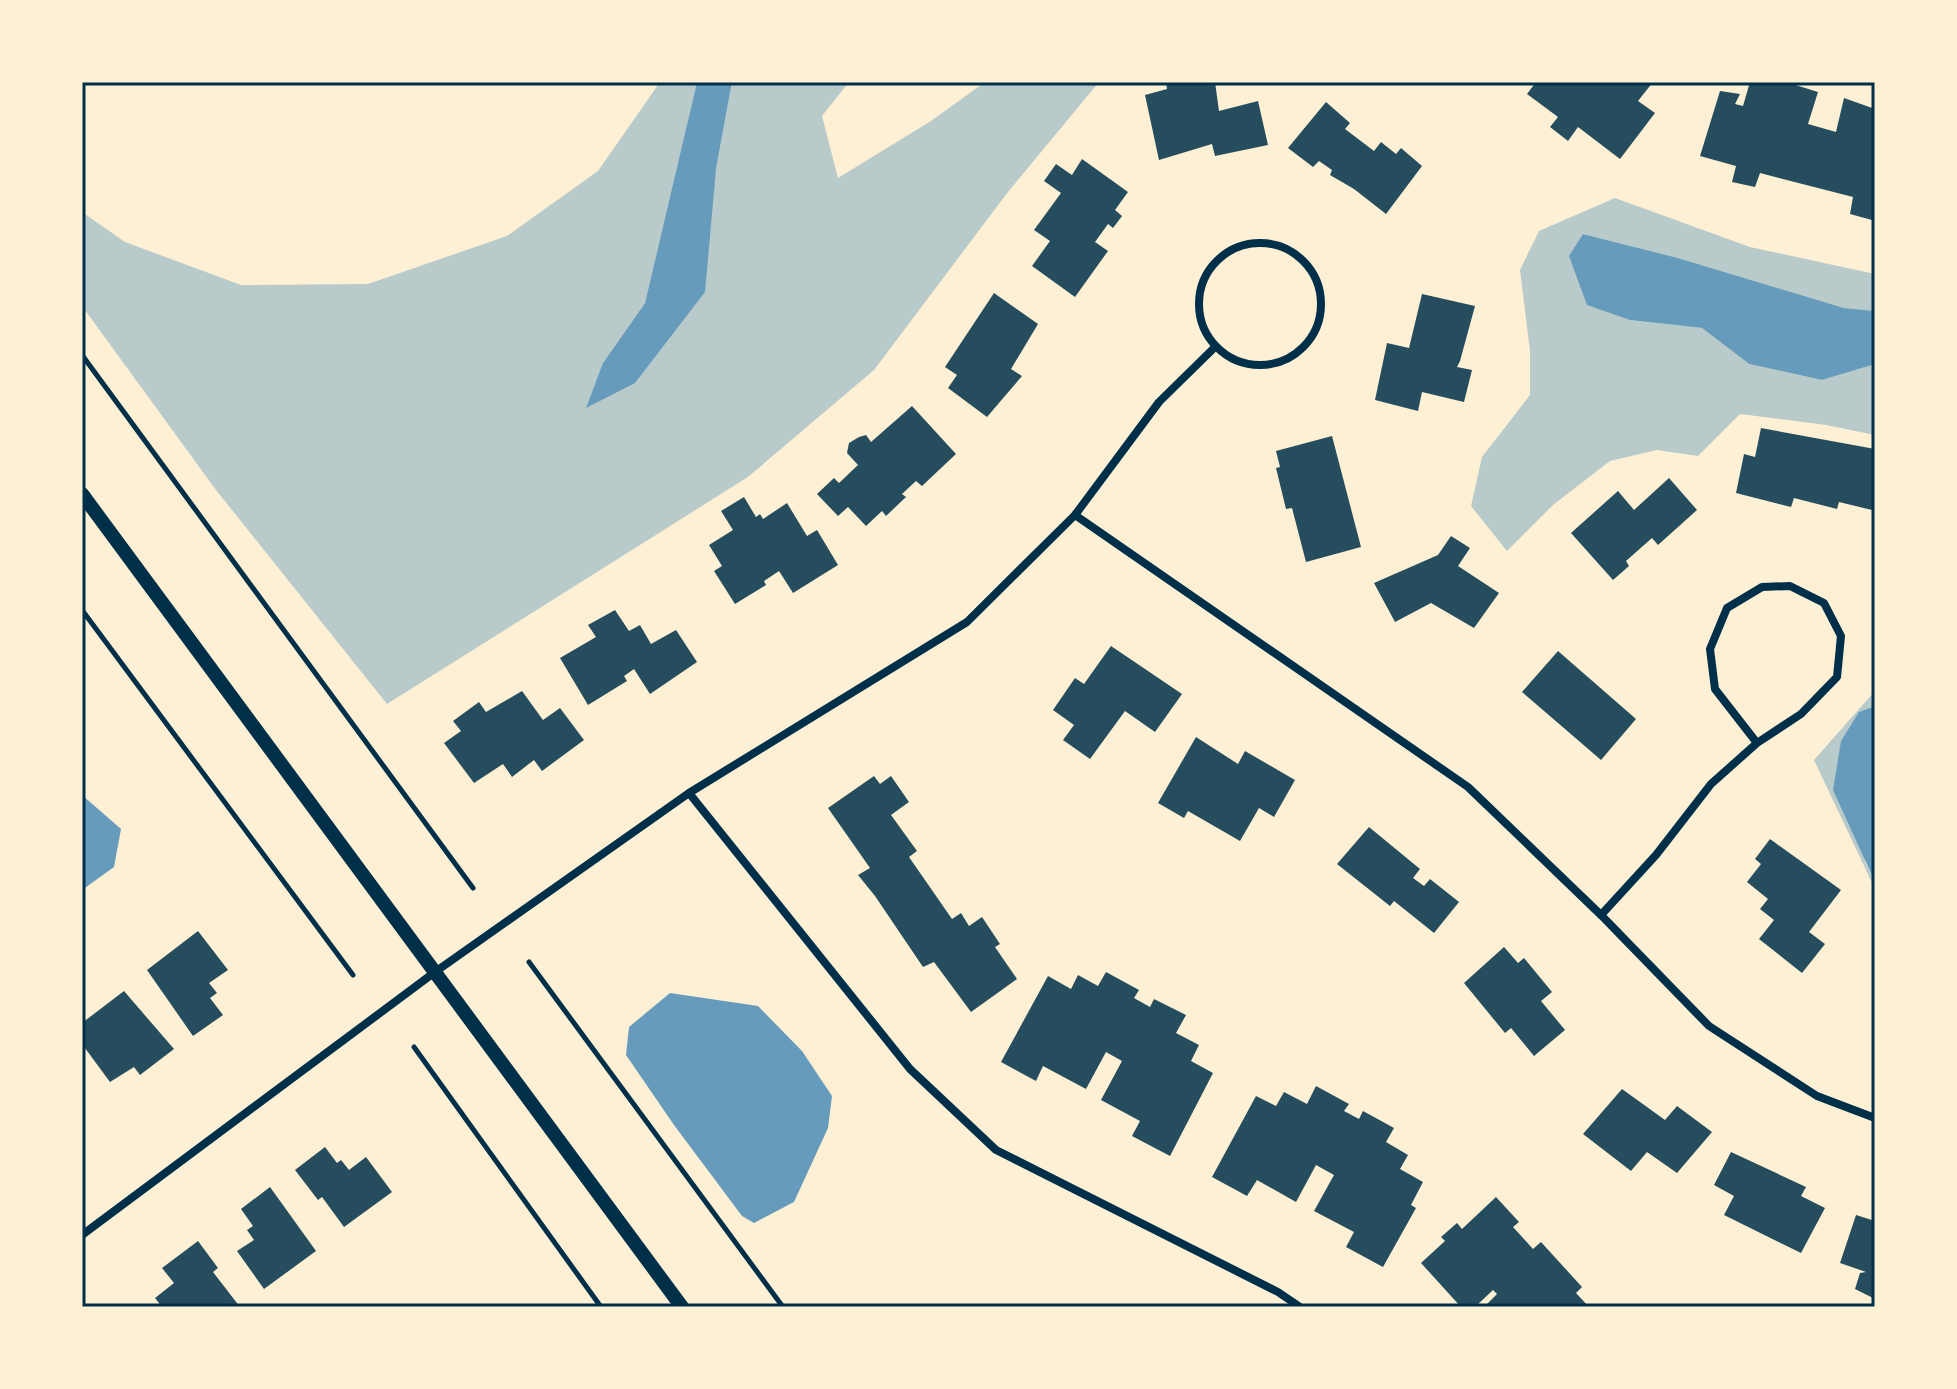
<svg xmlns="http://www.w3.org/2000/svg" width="1957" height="1389" viewBox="0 0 1957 1389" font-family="Inter,sans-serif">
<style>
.green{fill:#b9caca}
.water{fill:#669bbc}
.building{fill:#264d5e}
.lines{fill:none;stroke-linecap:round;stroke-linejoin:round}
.path{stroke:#003049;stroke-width:5}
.minor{stroke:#003049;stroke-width:8}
.tertiary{stroke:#003049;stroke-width:14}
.neatline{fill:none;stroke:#003049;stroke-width:3}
</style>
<rect width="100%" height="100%" fill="#fdf0d5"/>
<g class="green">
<path d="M660 82H697L645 303 603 363 635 383 716 169 732 82H849L822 116 838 178 931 121 985 82H1099L1008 192 874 370 748 477 387 704 216 490 82 306V212L125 242 241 285 368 284 507 236 598 171Z"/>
<path d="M1615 198 1750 247 1875 274V311L1844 308 1678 258 1583 234 1630 320 1702 328 1749 364 1822 380 1872 365 1875 366V435L1826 425 1740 414 1698 456 1657 450 1610 461 1553 505 1507 551 1471 506 1482 457 1530 395V351L1520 270 1539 231Z"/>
<path d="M1875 691V706L1859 712 1865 862 1875 882V889L1814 760Z"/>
</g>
<g class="water">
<path d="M697 82H732L716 169 705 292 635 383 586 408 603 363 645 303Z"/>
<path d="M1583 234 1678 258 1844 308 1875 311V366L1872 365 1822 380 1749 364 1702 328 1630 320 1587 305 1569 256Z"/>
<path d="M1875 706V882L1833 790 1841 741 1859 712Z"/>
<path d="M82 795 121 829 114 867 82 890Z"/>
<path d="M670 993 758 1006 802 1051 832 1096 828 1128 794 1202 754 1223 742 1216 674 1125 626 1055 629 1027Z"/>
</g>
<g class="building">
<path d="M1166 82H1215L1219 111 1258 101 1268 145 1215 156 1212 144 1159 160 1145 95 1167 89Z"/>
<path d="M1536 82H1653L1638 101 1655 113 1620 159 1578 127 1568 141 1550 127 1558 117 1527 94Z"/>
<path d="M1750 82H1786L1818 92 1808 124 1836 132 1844 98 1875 109V210L1872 220 1850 214 1853 197 1760 173 1755 187 1732 182 1736 166 1700 156 1720 91 1740 94 1735 104 1743 106Z"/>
<path d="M1326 102 1350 123 1345 129 1374 151 1381 142 1396 154 1401 148 1422 166 1386 214 1354 189 1330 175 1332 170 1319 161 1313 167 1288 148Z"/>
<path d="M1082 159 1128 192 1115 210 1122 216 1113 228 1108 224 1095 242 1108 251 1075 297 1032 266 1050 241 1034 230 1061 193 1044 181 1056 164 1072 175Z"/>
<path d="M994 293 1038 324 1011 369 1022 376 987 417 948 388 957 375 945 367Z"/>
<path d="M1422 294 1475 306 1460 361 1457 367 1472 370 1464 402 1422 392 1418 411 1375 400 1387 343 1409 348Z"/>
<path d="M912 406 956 454 922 486 916 481 902 494 906 497 886 516 882 511 866 526 848 507 838 516 817 494 834 478 839 483 858 465 847 453 849 443 859 437 866 435 871 442Z"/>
<path d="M1761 428 1875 449V497L1872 510 1839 502 1837 509 1794 498 1791 507 1736 493 1744 454 1755 457Z"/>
<path d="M1332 436 1361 547 1306 562 1292 508 1286 509 1276 468 1280 467 1276 451Z"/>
<path d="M1669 478 1697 510 1658 545 1652 538 1626 561 1629 566 1613 580 1571 533 1618 491 1634 510Z"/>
<path d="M744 497 756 517 760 514 763 519 787 503 807 536 817 530 838 565 793 593 779 571 764 581 766 585 735 604 714 571 722 566 709 545 733 530 721 511Z"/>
<path d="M1451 536 1470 548 1458 566 1499 593 1474 628 1431 603 1395 622 1374 583 1438 555Z"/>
<path d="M615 610 629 631 640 625 651 644 676 630 697 662 650 694 634 669 624 676 627 681 588 705 560 658 596 637 588 625Z"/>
<path d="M1111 646 1182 694 1155 732 1125 711 1090 759 1063 740 1074 725 1053 710 1075 678 1084 684Z"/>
<path d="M1558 651 1636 719 1601 760 1522 692Z"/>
<path d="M522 691 543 720 560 708 584 740 542 771 534 760 512 777 503 764 474 783 444 743 461 731 453 721 479 702 486 712Z"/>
<path d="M1196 737 1238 764 1245 751 1295 780 1274 817 1259 808 1240 841 1188 811 1184 818 1158 803Z"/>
<path d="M874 776 880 784 891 776 909 802 891 815 917 851 909 857 952 919 961 913 969 926 982 917 1000 944 995 947 1017 979 971 1012 934 962 923 967 875 896 858 875 870 868 828 808Z"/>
<path d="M1369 827 1420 869 1413 878 1424 886 1430 879 1459 902 1434 933 1394 901 1390 906 1337 864Z"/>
<path d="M1770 839 1841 890 1809 932 1825 944 1802 973 1759 939 1774 920 1760 909 1768 899 1747 882 1761 864 1755 859Z"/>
<path d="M198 931 228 970 209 983 217 993 210 998 223 1015 193 1036 147 970Z"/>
<path d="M1504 947 1518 963 1524 958 1552 992 1541 1001 1565 1030 1534 1056 1511 1028 1505 1033 1464 983Z"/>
<path d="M1106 972 1139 990 1134 998 1150 1007 1154 999 1186 1015 1176 1033 1199 1045 1191 1061 1213 1073 1170 1156 1132 1136 1140 1121 1101 1100 1122 1061 1106 1052 1086 1089 1043 1066 1036 1081 1001 1062 1048 976 1071 989 1078 975 1098 986Z"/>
<path d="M124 991 174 1049 140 1075 134 1067 110 1082 82 1044V1023Z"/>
<path d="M1316 1086 1349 1104 1344 1111 1359 1119 1363 1111 1394 1128 1386 1142 1408 1155 1400 1169 1423 1182 1411 1205 1416 1208 1383 1267 1346 1247 1354 1232 1314 1211 1334 1175 1316 1165 1296 1202 1257 1180 1247 1196 1212 1177 1256 1096 1276 1106 1284 1092 1307 1104Z"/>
<path d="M1622 1089 1665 1120 1677 1106 1712 1132 1677 1173 1647 1152 1631 1171 1583 1134Z"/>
<path d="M325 1147 337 1163 341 1160 349 1170 366 1157 392 1192 344 1227 322 1197 318 1200 295 1170Z"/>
<path d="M1731 1152 1806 1187 1801 1196 1825 1208 1801 1253 1724 1215 1734 1196 1714 1185Z"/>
<path d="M270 1187 316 1251 264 1289 237 1251 254 1240 247 1230 253 1226 241 1209Z"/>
<path d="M1496 1197 1519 1222 1513 1227 1533 1249 1541 1242 1582 1287 1576 1293 1589 1307H1484L1497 1294 1493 1290 1475 1307H1461L1421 1263 1445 1241 1441 1237 1457 1223 1462 1229Z"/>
<path d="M1856 1215 1875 1221V1299L1855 1289 1860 1273 1866 1272 1840 1263Z"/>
<path d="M198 1241 218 1268 213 1272 240 1307H162L155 1298 174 1283 162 1268Z"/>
</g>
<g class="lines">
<g class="path">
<path d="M82 355 473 888"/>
<path d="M82 610 353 975"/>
<path d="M529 962 783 1307"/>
<path d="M414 1047 601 1307"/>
</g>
<g class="minor">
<circle cx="1260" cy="304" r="61"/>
<path d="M1075 515 1468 787 1601 915 1709 1026 1817 1096 1875 1118"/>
<path d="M689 793 910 1069 996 1150 1278 1292 1300 1307"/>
<path d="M1601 915 1656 855 1711 784 1757 743 1801 714 1837 677 1841 636 1824 603 1790 586 1762 587 1727 608 1710 649 1715 689 1757 743"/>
<path d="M82 1235 435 972 689 793 967 622 1075 515 1159 402 1215 347"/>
</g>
<path class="tertiary" d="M82 494 682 1307"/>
</g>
<rect width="1957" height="1389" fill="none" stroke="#fdf0d5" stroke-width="168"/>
<rect x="84" y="84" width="1789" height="1221" class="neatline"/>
</svg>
